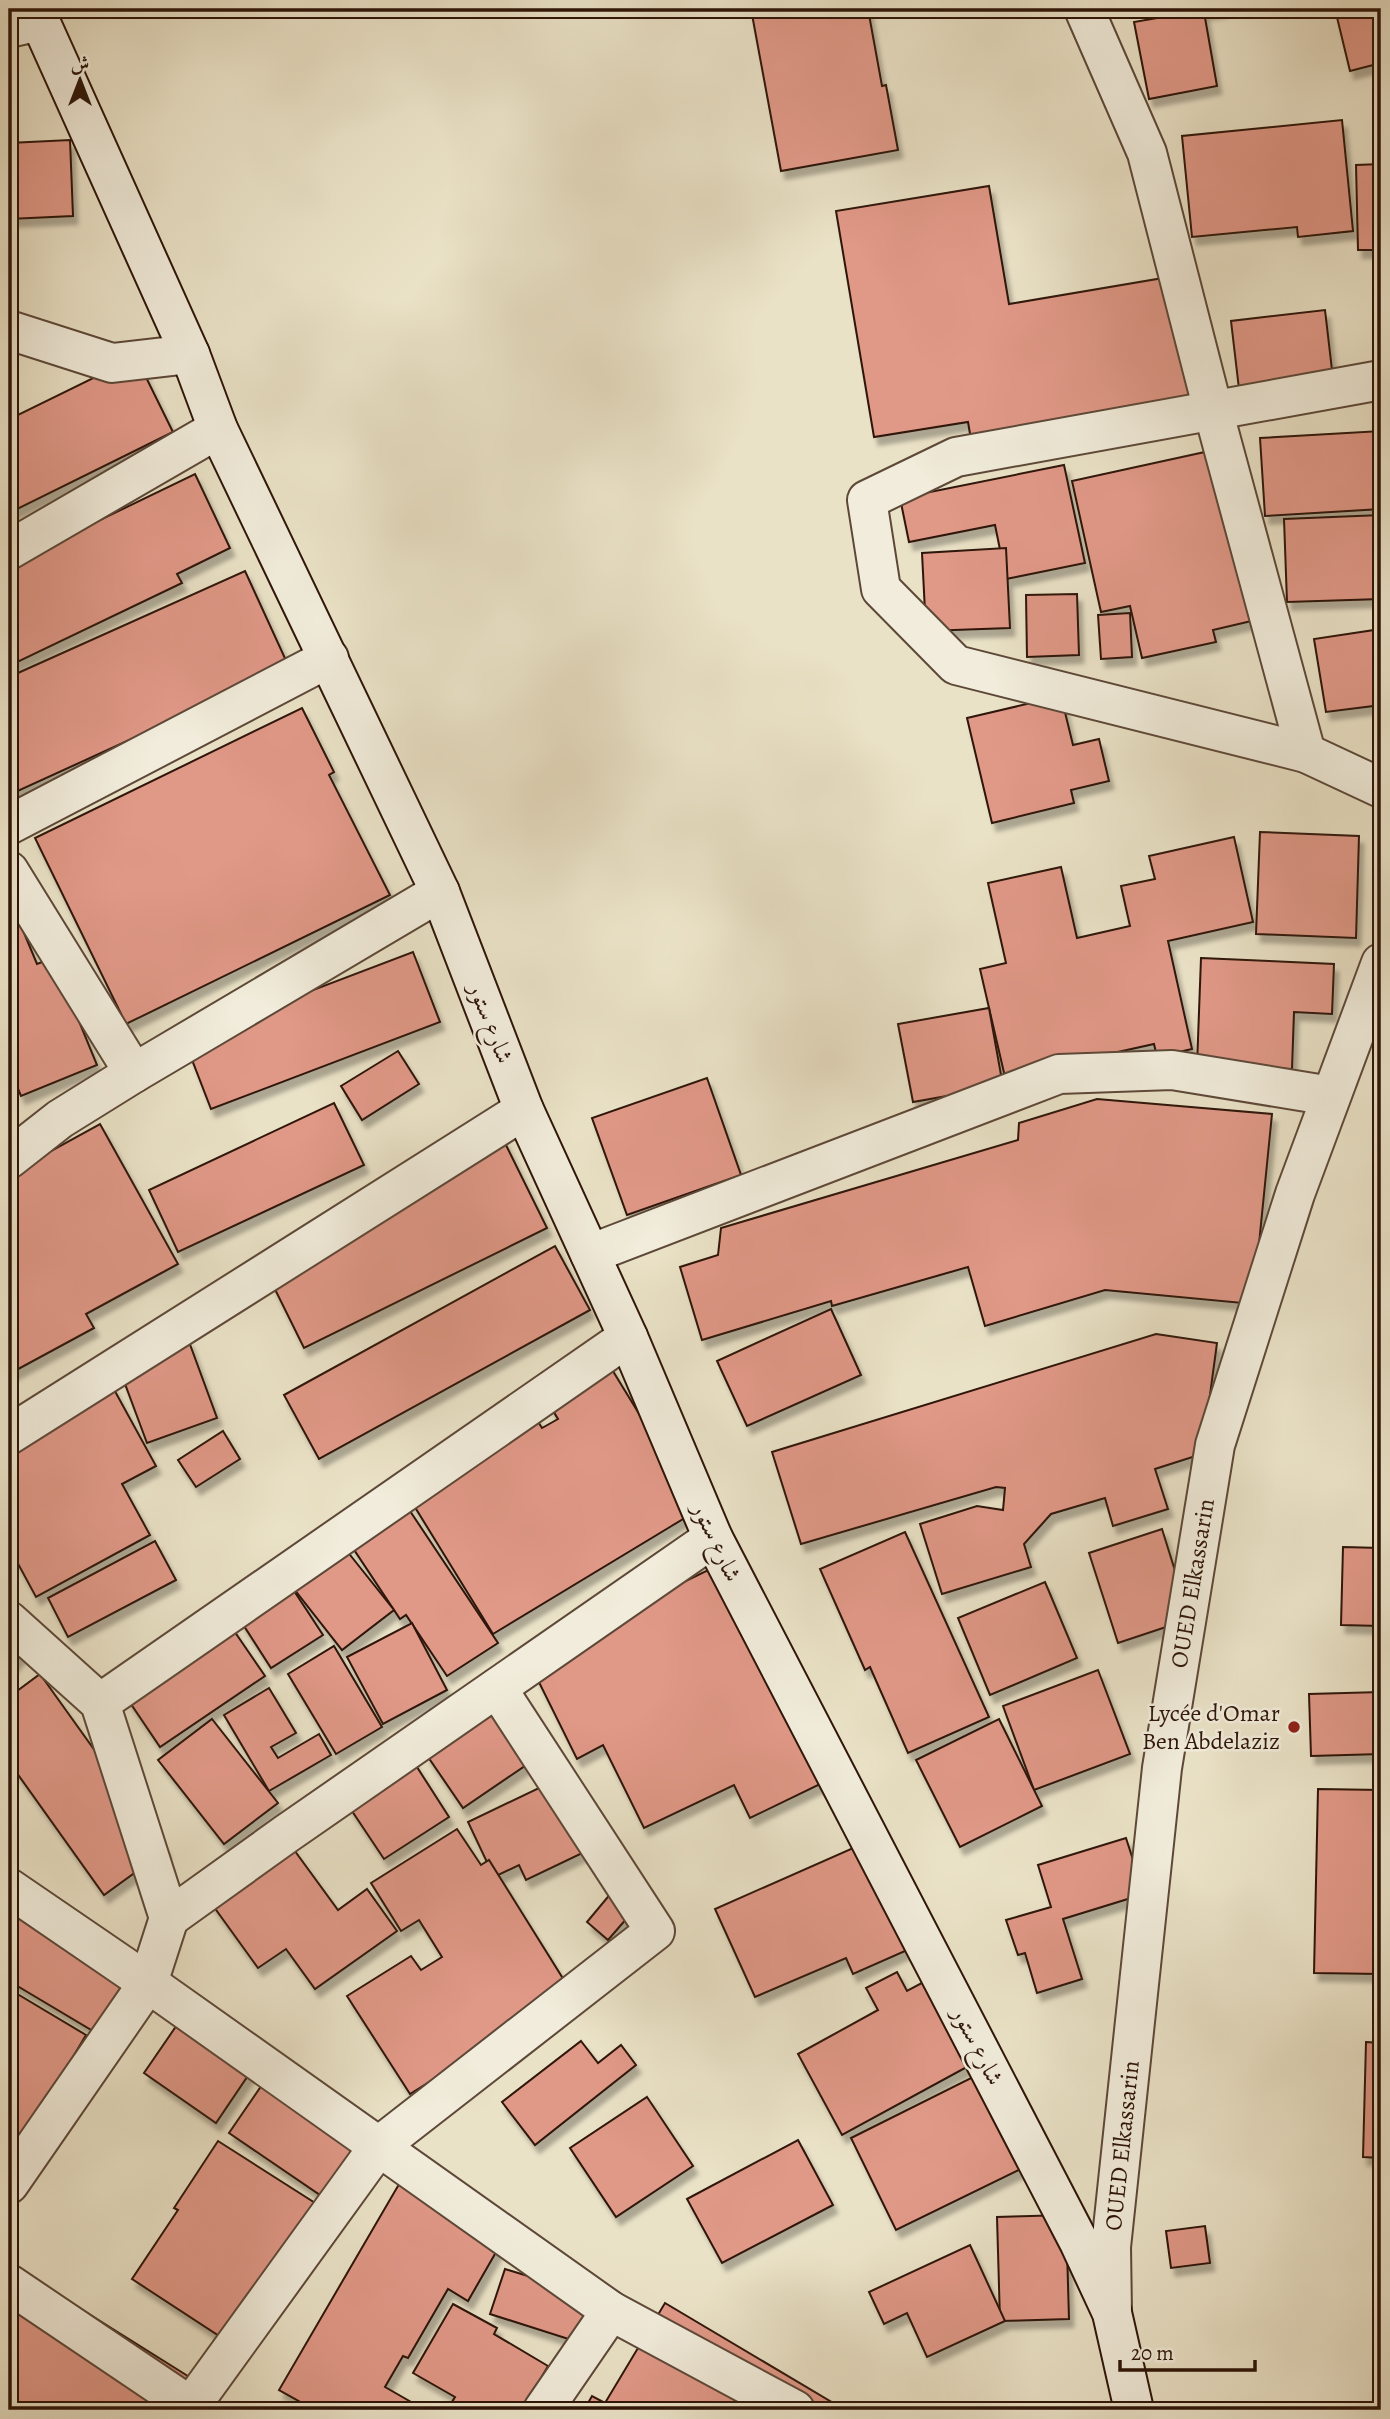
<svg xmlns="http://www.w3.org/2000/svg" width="1390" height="2419" viewBox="0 0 1390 2419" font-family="Alegreya,Amiri,serif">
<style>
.building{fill:#e09887;stroke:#2e1508;stroke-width:2;filter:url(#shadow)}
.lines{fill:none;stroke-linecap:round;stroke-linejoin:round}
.street-casing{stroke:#5d4838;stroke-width:42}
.secondary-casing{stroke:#2e1508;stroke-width:42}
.street{stroke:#f1ecdb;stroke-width:38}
.secondary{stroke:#f1ecdb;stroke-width:38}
.poi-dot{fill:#8f2418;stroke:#f1ecdb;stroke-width:2.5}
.labels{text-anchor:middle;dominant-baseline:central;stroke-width:5;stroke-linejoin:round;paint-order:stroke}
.street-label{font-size:24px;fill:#2e1508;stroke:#f1ecdb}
.poi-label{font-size:24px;fill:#2e1508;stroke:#f1ecdb;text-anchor:end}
</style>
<defs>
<filter id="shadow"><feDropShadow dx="4.5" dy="8" stdDeviation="2" flood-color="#0004"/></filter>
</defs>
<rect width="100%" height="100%" fill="#eae2c7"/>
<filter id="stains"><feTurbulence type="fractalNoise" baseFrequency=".00286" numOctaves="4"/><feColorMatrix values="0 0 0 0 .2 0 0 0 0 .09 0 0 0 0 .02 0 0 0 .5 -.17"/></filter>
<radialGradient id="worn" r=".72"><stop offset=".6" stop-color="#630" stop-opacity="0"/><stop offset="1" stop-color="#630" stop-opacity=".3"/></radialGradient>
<g class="building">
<path d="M751 9H868L882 86 886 85 898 150 781 171Z"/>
<path d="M1192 9H1224L1204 12 1217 86 1149 99 1134 22 1192 12Z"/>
<path d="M1335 9H1381V63L1350 71Z"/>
<path d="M1342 120 1353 231 1298 237 1297 227 1192 237 1182 136Z"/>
<path d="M70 140 73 216 9 219V143Z"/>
<path d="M1381 164V250H1358L1356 165Z"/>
<path d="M989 186 1009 304 1175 276 1197 403 974 457 968 422 874 437 836 211Z"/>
<path d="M1325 310 1335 396 1241 406 1231 321Z"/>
<path d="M136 357 173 432 9 513V406L14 417Z"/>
<path d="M1381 431V509L1265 516 1260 438Z"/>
<path d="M1214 450 1260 619 1213 630 1216 642 1142 658 1130 606 1101 612 1072 481Z"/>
<path d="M1064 465 1085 563 1006 579 995 525 909 542 900 498Z"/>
<path d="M195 474 230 548 177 574 182 583 9 666V564Z"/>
<path d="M1381 515V599L1287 602 1284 519Z"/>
<path d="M1006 548 1010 628 926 631 922 553Z"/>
<path d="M245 571 289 667 9 795V677Z"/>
<path d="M1077 594 1079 655 1027 657 1026 595Z"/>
<path d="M1130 613 1132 657 1101 659 1098 615Z"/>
<path d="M1381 629V705L1326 712 1314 639Z"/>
<path d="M1061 696 1073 745 1099 739 1109 781 1071 790 1074 803 992 823 967 718Z"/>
<path d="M302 708 334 772 329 775 390 895 126 1024 35 838Z"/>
<path d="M1260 832 1359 836 1356 938 1256 934Z"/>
<path d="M1234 837 1253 922 1168 941 1192 1049 1157 1057 1154 1044 1005 1077 980 969 1006 963 988 883 1061 867 1077 938 1130 926 1121 886 1155 879 1149 856Z"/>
<path d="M9 897 37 964 53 958 97 1065 21 1096 9 1067Z"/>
<path d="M413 952 440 1022 211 1109 184 1039Z"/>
<path d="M1201 958 1334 964 1332 1014 1294 1012 1292 1069 1197 1066Z"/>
<path d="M989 1008 1003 1086 913 1102 898 1024Z"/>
<path d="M398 1051 419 1084 362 1120 341 1086Z"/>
<path d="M707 1078 741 1175 627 1215 592 1118Z"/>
<path d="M1097 1099 1272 1114 1253 1304 1105 1290 985 1326 968 1267 832 1306 831 1301 702 1340 680 1267 718 1255 721 1228 1018 1140 1019 1123Z"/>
<path d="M334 1103 364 1165 178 1252 149 1190Z"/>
<path d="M100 1124 178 1264 86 1314 94 1328 9 1374V1174Z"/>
<path d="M503 1139 547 1228 304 1348 260 1259Z"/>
<path d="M555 1246 590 1310 319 1459 284 1395Z"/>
<path d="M831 1309 861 1375 747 1426 717 1361Z"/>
<path d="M1156 1334 1217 1343 1202 1454 1155 1469 1168 1509 1113 1526 1105 1498 1051 1514 1024 1544 1031 1567 942 1594 920 1524 977 1506 1003 1510 1005 1488 996 1487 801 1544 772 1452Z"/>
<path d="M188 1339 217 1418 147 1443 118 1365Z"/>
<path d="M600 1350 698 1510 493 1634 397 1478 525 1401 542 1428 558 1419 539 1388Z"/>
<path d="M111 1384 156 1466 122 1484 150 1535 36 1597 9 1547V1439Z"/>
<path d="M223 1431 240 1459 196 1487 178 1460Z"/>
<path d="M394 1487 498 1643 447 1676 406 1615 400 1619 337 1524Z"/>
<path d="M327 1526 394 1610 342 1650 276 1566Z"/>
<path d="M1162 1529 1190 1619 1118 1643 1089 1553Z"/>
<path d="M905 1532 989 1717 908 1753 870 1667 865 1670 820 1569Z"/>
<path d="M155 1541 176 1580 68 1637 48 1598Z"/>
<path d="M1343 1547 1381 1548V1626L1341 1625Z"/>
<path d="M735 1557 847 1771 750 1818 734 1785 644 1828 603 1745 577 1759 527 1658Z"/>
<path d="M277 1565 323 1635 271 1668 226 1598Z"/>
<path d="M1045 1582 1077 1658 990 1695 958 1618Z"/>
<path d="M215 1603 265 1676 160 1747 110 1673Z"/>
<path d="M412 1623 447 1690 383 1724 347 1657Z"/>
<path d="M9 1633 26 1649 9 1668Z"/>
<path d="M334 1646 382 1727 336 1754 288 1674Z"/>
<path d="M1098 1670 1130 1754 1034 1790 1003 1706Z"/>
<path d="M40 1674 166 1850 104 1895 9 1762V1697Z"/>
<path d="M269 1688 296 1733 271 1747 278 1758 319 1734 331 1755 269 1791 224 1715Z"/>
<path d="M1381 1692V1754L1311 1756 1309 1694Z"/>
<path d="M506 1698 544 1753 463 1808 426 1754Z"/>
<path d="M212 1719 278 1803 224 1844 158 1760Z"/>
<path d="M999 1719 1042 1806 960 1847 916 1760Z"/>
<path d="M408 1753 449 1817 384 1859 342 1796Z"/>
<path d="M564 1776 597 1846 526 1880 519 1865 494 1877 468 1822Z"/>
<path d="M1318 1789 1381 1790V1974L1314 1973Z"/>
<path d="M457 1829 481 1865 489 1860 572 1993 410 2094 347 1996 411 1956 421 1970 442 1957 419 1920 401 1931 371 1883Z"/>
<path d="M281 1832 338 1910 367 1889 397 1931 315 1989 286 1949 258 1968 201 1889Z"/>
<path d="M878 1837 921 1944 853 1974 846 1958 755 1997 715 1909Z"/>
<path d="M1126 1838 1144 1894 1063 1919 1082 1979 1037 1993 1025 1953 1018 1955 1006 1920 1051 1907 1038 1865Z"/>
<path d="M9 1877 144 1957 98 2034 9 1981Z"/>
<path d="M612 1892 634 1910 608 1940 587 1922Z"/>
<path d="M897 1972 907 1991 935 1976 976 2062 842 2135 798 2054 878 2010 866 1988Z"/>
<path d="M9 1989 86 2035 9 2165Z"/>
<path d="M192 2003 264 2052 216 2123 144 2073Z"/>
<path d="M581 2041 598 2063 621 2045 636 2065 535 2145 502 2102Z"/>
<path d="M1366 2042 1381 2043V2158L1363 2157Z"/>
<path d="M275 2066 369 2129 323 2197 229 2133Z"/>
<path d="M983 2072 1029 2165 896 2230 851 2138Z"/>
<path d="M647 2097 693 2166 616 2217 570 2148Z"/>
<path d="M798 2140 833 2205 722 2263 687 2199Z"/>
<path d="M218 2141 323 2208 233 2345 132 2279 178 2210 174 2208Z"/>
<path d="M409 2167 511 2226 468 2301 448 2289 408 2358 403 2356 385 2387 425 2410H315L279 2390Z"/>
<path d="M1066 2215 1069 2319 1000 2321 997 2217Z"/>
<path d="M1205 2226 1210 2263 1171 2268 1166 2231Z"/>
<path d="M970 2245 1005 2321 927 2357 907 2313 884 2324 869 2292Z"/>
<path d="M9 2264 191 2378 171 2410H9Z"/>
<path d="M505 2269 541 2280 600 2283 581 2343 490 2314Z"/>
<path d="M665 2303 845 2410H584L592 2396 605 2403Z"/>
<path d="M453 2304 497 2328 494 2334 548 2366 523 2410H447L455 2397 413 2373Z"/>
</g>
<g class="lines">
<g class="street-casing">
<g id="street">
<path d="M1084 9 1147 153 1213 410 1306 753 1381 788"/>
<path d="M9 28 40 21"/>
<path d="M9 330 112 363 190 354"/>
<path d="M9 550 218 429"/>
<path d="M1306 753 956 665 881 589 867 500 956 457 1381 380"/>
<path d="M9 825 329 658"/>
<path d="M9 871 134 1073"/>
<path d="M9 1159 60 1119 134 1073 440 892"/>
<path d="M590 1254 1059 1074 1172 1070 1331 1096"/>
<path d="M9 1435 524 1110"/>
<path d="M9 1621 100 1703 169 1918 148 1983 9 2184"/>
<path d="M100 1703 628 1337"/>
<path d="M9 1888 148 1983 611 2311 795 2410"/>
<path d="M169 1918 286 1834 713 1538"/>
<path d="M9 2284 196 2410"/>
<path id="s1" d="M1112 2313 1111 2247 1162 1768 1215 1445 1295 1194 1381 963"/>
<path d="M188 2410 379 2146 655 1931 497 1688"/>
<path d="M543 2410 611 2311"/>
</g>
</g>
<g class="secondary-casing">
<path id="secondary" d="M37 9 40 21 190 354 218 429 440 892 524 1110 628 1337 713 1538 1079 2242 1112 2313 1134 2410"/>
</g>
<use href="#street" class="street"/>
<use href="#secondary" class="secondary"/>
</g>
<circle class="poi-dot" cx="1294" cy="1727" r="7"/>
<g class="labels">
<g class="street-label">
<text transform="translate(491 1023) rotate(69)">شارع ستور</text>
<text transform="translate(717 1542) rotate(65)">شارع ستور</text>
<text stroke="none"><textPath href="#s1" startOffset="735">OUED Elkassarin</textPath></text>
<text transform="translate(978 2046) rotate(63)">شارع ستور</text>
<text stroke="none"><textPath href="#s1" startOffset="168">OUED Elkassarin</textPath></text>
</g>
<g class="poi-label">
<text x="1280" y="1713">Lycée d'Omar<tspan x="1280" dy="28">Ben Abdelaziz</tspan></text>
</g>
</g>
<rect width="1390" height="2419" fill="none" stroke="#eae2c7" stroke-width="35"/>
<rect x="10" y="10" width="1369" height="2398" fill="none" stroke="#2e1508" stroke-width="3.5"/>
<rect x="18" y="18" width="1355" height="2384" fill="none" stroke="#2e1508" stroke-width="2"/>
<g transform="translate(80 80)" stroke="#f1ecdb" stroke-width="5" paint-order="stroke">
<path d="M0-5L12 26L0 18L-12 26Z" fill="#2e1508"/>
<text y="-10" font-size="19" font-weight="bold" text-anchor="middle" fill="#2e1508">ش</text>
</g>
<path d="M1120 2360v10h135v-10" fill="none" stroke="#2e1508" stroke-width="3.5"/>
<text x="1131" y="2360" font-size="21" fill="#2e1508" stroke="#f1ecdb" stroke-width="5" paint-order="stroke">20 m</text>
<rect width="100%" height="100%" filter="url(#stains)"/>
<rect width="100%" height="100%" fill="url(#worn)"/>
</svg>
